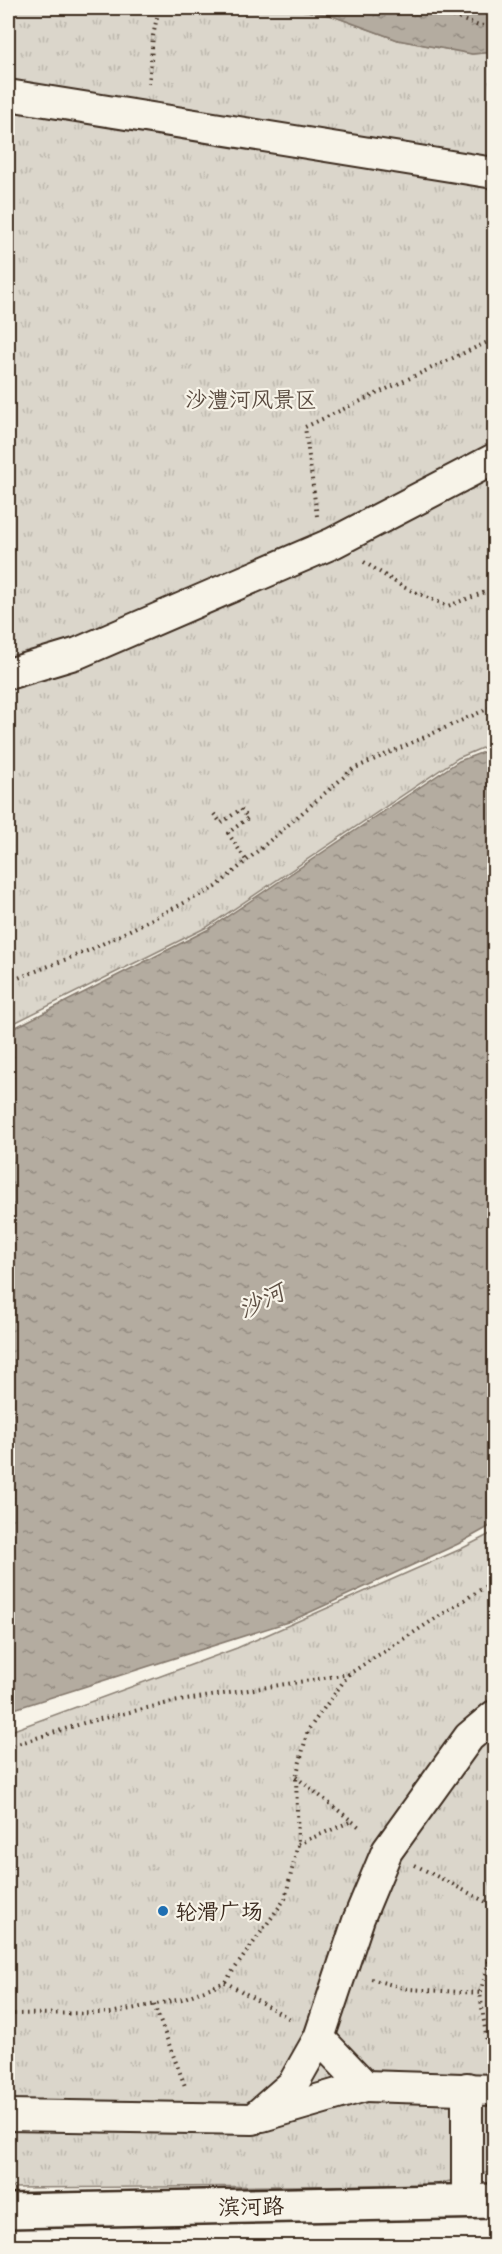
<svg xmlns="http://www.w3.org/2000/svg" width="502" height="2254" viewBox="0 0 502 2254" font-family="'Patrick Hand','LXGW WenKai TC',sans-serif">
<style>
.park{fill:url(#park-tufts);stroke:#8b8074;stroke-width:1.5}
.water{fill:url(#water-ripples);stroke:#84786c;stroke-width:1.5}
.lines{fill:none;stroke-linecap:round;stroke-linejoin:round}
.street-casing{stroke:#3b2a1e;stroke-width:34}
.secondary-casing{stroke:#3b2a1e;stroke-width:38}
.path{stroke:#3b2a1e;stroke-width:4;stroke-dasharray:1.5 4.5;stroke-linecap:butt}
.street{stroke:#f7f3e8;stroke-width:30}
.secondary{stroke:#f7f3e8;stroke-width:33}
.poi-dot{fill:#1f6fb2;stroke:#f7f3e8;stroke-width:2}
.labels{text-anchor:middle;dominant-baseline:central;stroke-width:4.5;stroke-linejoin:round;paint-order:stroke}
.park-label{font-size:22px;fill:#5b4c41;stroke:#f7f3e8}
.poi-label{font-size:22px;fill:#3b2a1e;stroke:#f7f3e8;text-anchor:start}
.street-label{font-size:22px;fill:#3b2a1e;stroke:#f7f3e8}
.water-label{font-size:24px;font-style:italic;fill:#5f5145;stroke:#f7f3e8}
</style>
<defs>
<pattern id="park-tufts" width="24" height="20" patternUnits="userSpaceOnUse" patternTransform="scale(1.5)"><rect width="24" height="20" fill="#dbd6cb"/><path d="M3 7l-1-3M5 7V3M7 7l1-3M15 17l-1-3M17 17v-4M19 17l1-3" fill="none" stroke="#bdb8ae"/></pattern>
<pattern id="water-ripples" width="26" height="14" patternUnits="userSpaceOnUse" patternTransform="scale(1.5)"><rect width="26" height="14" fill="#b4aca0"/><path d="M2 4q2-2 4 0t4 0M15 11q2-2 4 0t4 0" fill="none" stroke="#948c82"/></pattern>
</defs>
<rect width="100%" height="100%" fill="#f7f3e8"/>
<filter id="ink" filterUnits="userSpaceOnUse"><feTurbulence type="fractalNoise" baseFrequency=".0167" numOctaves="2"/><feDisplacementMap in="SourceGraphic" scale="12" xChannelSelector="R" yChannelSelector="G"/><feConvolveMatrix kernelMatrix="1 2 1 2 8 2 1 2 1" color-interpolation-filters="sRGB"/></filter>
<g filter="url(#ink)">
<g class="park">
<path d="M8 8H289L330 15 398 40 472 54 494 52V743L458 758 207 927 8 1026Z"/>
<path d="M494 1532V2171L433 2185 8 2188V1732L237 1648 461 1549Z"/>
</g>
<g class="water">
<path d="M289 8H494V52L472 54 398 40 330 15Z"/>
<path d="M494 748V1524L458 1544 291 1621 8 1711V1031L207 930 459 761Z"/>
</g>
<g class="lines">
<g class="street-casing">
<g id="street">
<path d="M8 95 494 173"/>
<path d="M8 674 78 653 333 543 494 459"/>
<path d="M319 2038 365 2086 494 2090"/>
<path d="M467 2088V2202"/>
<path d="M8 2115 253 2119 293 2084 319 2038 359 1918 387 1851 469 1737 494 1716"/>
<path d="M262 2116 365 2086"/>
</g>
</g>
<g class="secondary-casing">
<path id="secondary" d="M8 2211 494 2201"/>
</g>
<g class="path">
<path d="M431 8 479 26 494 25"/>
<path d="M149 84 153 36 159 8"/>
<path d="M317 516 305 427 494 339"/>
<path d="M364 562 403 587 448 606 488 591 494 584"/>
<path d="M488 591 494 597"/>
<path d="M214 814 221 823 241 809 248 818 228 833 246 860"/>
<path d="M8 982 90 950 216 887 353 769 494 706"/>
<path d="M8 1747 87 1722 173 1702 349 1674 494 1581"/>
<path d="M296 1777 362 1829"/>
<path d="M298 1844 352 1821"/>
<path d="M415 1865 494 1906"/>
<path d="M371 1979 407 1989 480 1993"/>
<path d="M225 1982 292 2020"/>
<path d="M154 2005 185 2086"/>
<path d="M8 2014 110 2013 182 1999 225 1982 285 1899 298 1844 296 1777 308 1730 349 1674"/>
<path d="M489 2057 480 1993 494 1944"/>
</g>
<use href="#street" class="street"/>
<use href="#secondary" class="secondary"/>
</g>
</g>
<circle class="poi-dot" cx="163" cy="1911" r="6"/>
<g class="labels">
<g class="park-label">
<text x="251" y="399">沙澧河风景区</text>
</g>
<g class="poi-label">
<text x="175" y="1911">轮滑广场</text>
</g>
<g class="street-label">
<text transform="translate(251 2206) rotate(-1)">滨河路</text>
</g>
<g class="water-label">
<text transform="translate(261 1300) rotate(-26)">沙河</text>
</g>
</g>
<rect width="502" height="2254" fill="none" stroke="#f7f3e8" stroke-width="30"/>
<rect x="15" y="15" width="472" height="2224" fill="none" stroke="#3b2a1e" stroke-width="2" filter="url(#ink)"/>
</svg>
